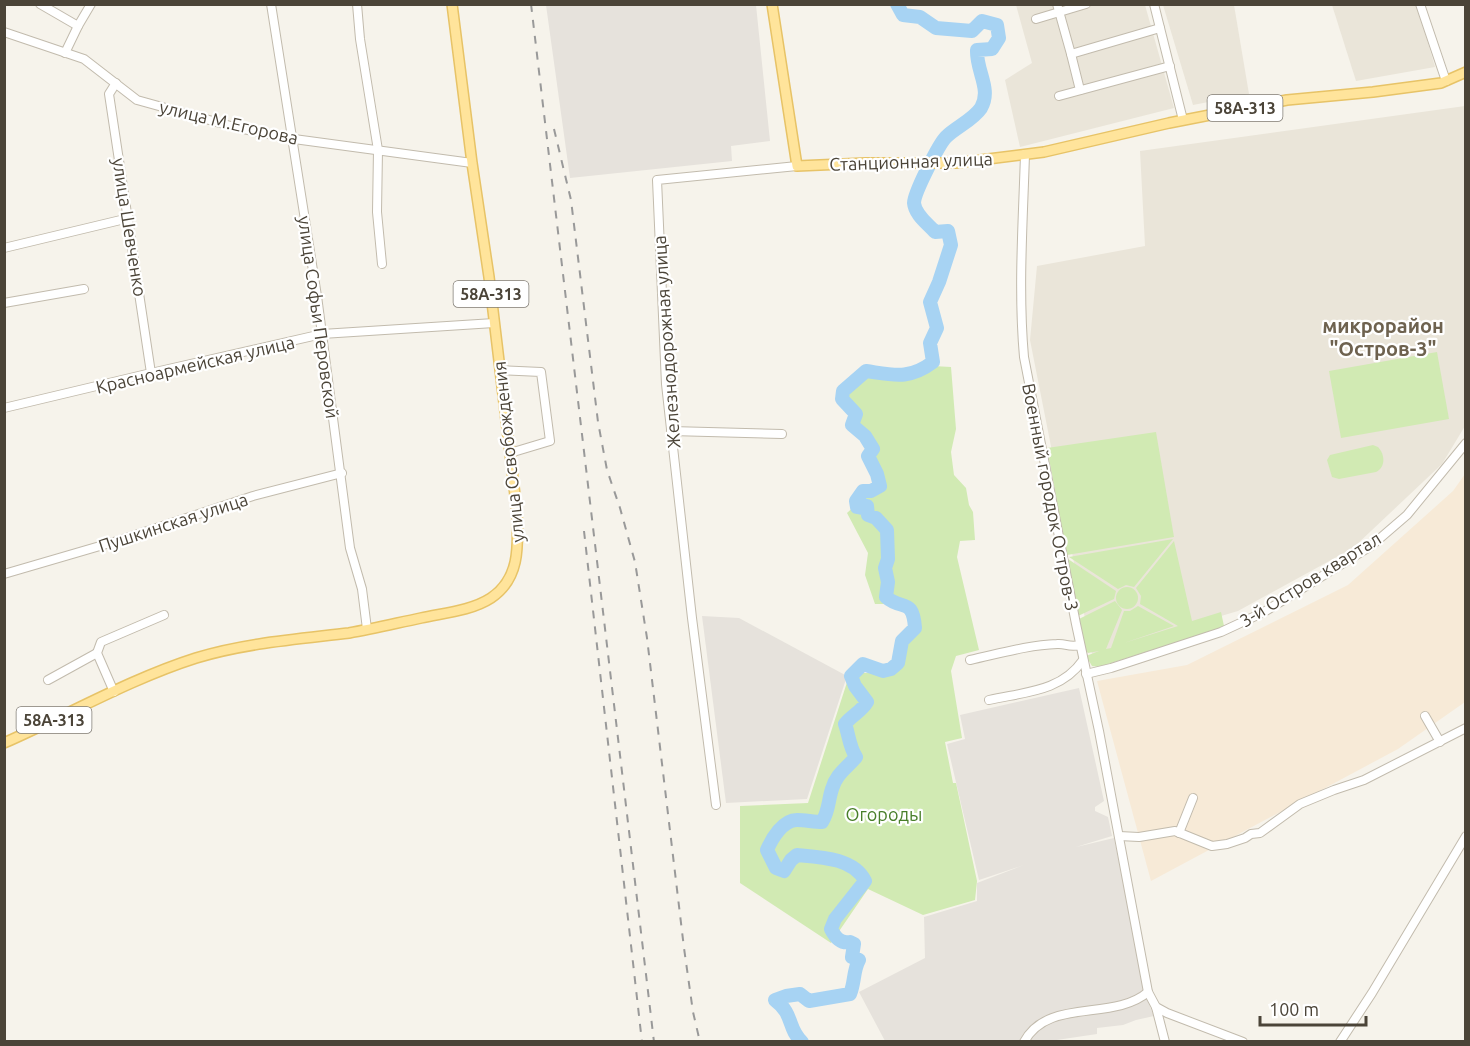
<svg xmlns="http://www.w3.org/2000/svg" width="1470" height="1046" viewBox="0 0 1470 1046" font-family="Ubuntu,sans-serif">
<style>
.residential{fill:#eae5d9}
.commercial{fill:#f7ead7}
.industrial{fill:#e6e2dc}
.green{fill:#d1eab3}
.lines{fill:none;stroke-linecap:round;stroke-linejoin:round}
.river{stroke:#a7d3f3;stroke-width:14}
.minor-casing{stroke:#c2bbad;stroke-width:10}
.major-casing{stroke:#e7c367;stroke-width:12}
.minor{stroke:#fff;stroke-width:8}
.major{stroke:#ffe49b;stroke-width:9}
.rail{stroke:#999;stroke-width:2;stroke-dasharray:8 8;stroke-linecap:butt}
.labels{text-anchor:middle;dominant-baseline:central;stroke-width:4.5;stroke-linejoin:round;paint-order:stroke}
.shield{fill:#fff;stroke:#817c74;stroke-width:1.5}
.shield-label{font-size:16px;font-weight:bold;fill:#4b4438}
.street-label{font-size:18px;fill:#4b4438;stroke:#fff}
.park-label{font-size:18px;fill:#487f29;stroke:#fff}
.neighbourhood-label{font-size:20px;font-weight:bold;fill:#6e624f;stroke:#fff}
</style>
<rect width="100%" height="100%" fill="#f6f3eb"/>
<g class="residential">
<path d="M1016 5H1145L1174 108 1020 147 1005 80 1032 63Z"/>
<path d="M1163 5H1234L1249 94 1193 105Z"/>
<path d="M1332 5H1417L1435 67 1356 81Z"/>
<path d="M1465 106V426L1442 464 1353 548 1238 611 1092 654 1030 340 1037 266 1145 246 1140 151Z"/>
</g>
<path class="commercial" d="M1465 474V702L1398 749 1151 881 1097 681 1187 665 1348 585 1453 491Z"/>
<g class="industrial">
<path d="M546 5H756L770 141 731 146 732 161 570 178Z"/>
<path d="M702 616 739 618 847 676 807 799 726 803Z"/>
<path d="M1079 688 1104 801 1095 807V811L1108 817 1112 836 1076 847 1114 838 1147 999 1154 1016 1136 1020 1123 1025 1097 1028V1034L1050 1041H885L859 992 925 958 924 917 977 901V883L1024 865 979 880 947 744 965 739 960 715Z"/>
</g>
<g class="green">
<path d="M1437 352 1449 419 1341 438 1329 371Z"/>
<path d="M933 366 951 367 956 429 951 452 954 475 966 488 969 505 973 512 975 540 960 541 957 557 979 650 956 656 951 671 962 738 945 742 953 783H956L977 881 975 900 923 915 868 889 831 943 740 883V806L808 803 850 673H891L900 665 905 644 920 626 916 610 910 604H875L865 575 868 553 847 513 862 499 885 486 874 457 877 447 856 424 859 414 846 397V391L862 377 870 374 911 377Z"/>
<path d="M1156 432 1174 537 1067 555 1047 448Z"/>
<path d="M1373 445 1378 447C1385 454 1386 467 1376 472L1339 479 1332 477 1327 460 1330 455Z"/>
<path d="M1173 539 1134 587 1126 585 1118 589 1069 557Z"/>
<path d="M1174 541 1192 621 1221 612 1224 626 1198 640 1158 648 1099 667 1092 666 1086 656 1099 651 1088 653 1086 651 1079 619 1115 601 1122 610 1106 649 1111 648 1124 611H1130L1138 606 1174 626 1124 643 1178 626 1140 604 1141 596 1136 588Z"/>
<path d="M1068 559 1116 591 1114 599 1078 616Z"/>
<circle cx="1127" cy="598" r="11"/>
</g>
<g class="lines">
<path class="river" d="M802 1042C787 1028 794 1014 775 1000L786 996 800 994 809 1001 850 994C855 982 853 971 859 960L852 957 854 944 850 942C840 944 835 937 831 929L835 919 865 881C854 858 820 857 797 855L791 860 784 871 776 868 767 850C772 838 783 820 797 820 805 820 814 822 822 822 829 811 828 801 832 789 836 774 847 768 856 757 849 746 849 735 845 724 852 715 861 712 867 702L855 686 851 676 863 664 883 671 891 669 898 663 902 641 915 628C913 597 902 611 886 597L888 582 885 568 888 559 887 530 876 518 868 515 867 506 862 508 857 507 856 501 863 491H871L880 486 877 474 868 456 873 449 865 436 852 425 856 414 842 399 843 391 866 371C894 375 909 380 933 362L930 343 937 328 930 302 939 282 951 245 948 231 935 232C928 224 915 215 914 203 914 193 939 144 946 137 956 127 973 120 981 108 992 89 976 71 977 50L992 49 999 38 997 25 982 21 972 31 936 28 920 17 903 15 897 4"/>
<g class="minor-casing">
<g id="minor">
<path d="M40 4 78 26"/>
<path d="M271 4 317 296 350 548 362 589 367 629"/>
<path d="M357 4 360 39 378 150 377 212 382 264"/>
<path d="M1057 4 1071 54"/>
<path d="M1154 4 1183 120"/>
<path d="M1420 4 1446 81"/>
<path d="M1036 19 1086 4"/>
<path d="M4 32 84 59 137 100 238 128 294 139 472 163"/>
<path d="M65 53 78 26 91 4"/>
<path d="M116 83 109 94 151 373"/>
<path d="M1080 90 1071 54 1160 28"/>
<path d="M1059 96 1170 66"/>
<path d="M1025 154C1023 222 1018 289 1024 357L1076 624 1099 731 1148 992 1156 1007 1167 1013 1243 1042"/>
<path d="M4 248 129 218"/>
<path d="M4 303 84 289"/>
<path d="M500 370 541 372 550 441 510 453"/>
<path d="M4 408 151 373 322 334 494 323"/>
<path d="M671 431 782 434"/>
<path d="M4 574 117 541 253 496 342 473"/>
<path d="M970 660C998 654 1028 645 1057 644 1066 643 1068 648 1080 645"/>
<path d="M1086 674 1111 668 1221 632 1264 612 1371 546 1407 515 1466 443"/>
<path d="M48 680 97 653"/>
<path d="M114 692 97 653 101 642 164 615"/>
<path d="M989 700C1024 692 1061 692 1083 660"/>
<path d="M1425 716 1440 742"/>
<path d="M716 805 692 618 666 384 657 180 797 166"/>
<path d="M1179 833 1193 798"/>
<path d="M1119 836 1139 837 1175 831 1212 846 1227 844 1245 838 1251 834 1260 833 1300 804 1334 790 1364 780 1466 728"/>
<path d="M1156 1007 1165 1042"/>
<path d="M1024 1042C1048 997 1113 1022 1148 992"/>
<path d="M1340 1042 1372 993 1466 836"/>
</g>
</g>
<g class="major-casing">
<g id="major">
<path d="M772 4 797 166 866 163H956L1044 152 1169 123 1287 100 1373 92 1441 83 1466 72"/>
<path d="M4 743C68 715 130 679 196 658 245 643 299 639 349 633 373 629 397 623 421 618 443 613 471 611 491 598 521 578 518 544 517 512L489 277 472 163 452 4"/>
</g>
</g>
<use href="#minor" class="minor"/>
<use href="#major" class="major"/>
<g class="rail">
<path d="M531 4 654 1042"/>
<path d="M554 129 571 200 598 422 607 470 620 508 635 562 647 638 684 948 693 1012 700 1042"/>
<path d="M584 531 642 1042"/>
</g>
</g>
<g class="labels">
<g class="shield">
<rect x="1207.5" y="95" width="75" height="26" rx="4.5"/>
<rect x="453.5" y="281" width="75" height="26" rx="4.5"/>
<rect x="16.5" y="707" width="75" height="26" rx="4.5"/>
</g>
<g class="shield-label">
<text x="1245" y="108">58А-313</text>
<text x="491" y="294">58А-313</text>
<text x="54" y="720">58А-313</text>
</g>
<g class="street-label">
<text transform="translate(229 122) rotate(13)">улица М.Егорова</text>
<text transform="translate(911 161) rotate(-2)">Станционная улица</text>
<text transform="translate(130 227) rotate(81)">улица Шевченко</text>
<text transform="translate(319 317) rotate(82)">улица Софьи Перовской</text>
<text transform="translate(666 342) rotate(-94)">Железнодорожная улица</text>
<text transform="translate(195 364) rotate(-13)">Красноармейская улица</text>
<text transform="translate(508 452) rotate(-96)">улица Освобождения</text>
<text transform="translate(1051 497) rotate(79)">Военный городок Остров-3</text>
<text transform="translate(173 522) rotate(-18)">Пушкинская улица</text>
<text transform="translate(1310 579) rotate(-32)">3-й Остров квартал</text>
</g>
<g class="park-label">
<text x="884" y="814">Огороды</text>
</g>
<g class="neighbourhood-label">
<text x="1383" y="325">микрорайон<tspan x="1383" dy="23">"Остров-3"</tspan></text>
</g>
</g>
<rect width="1470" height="1046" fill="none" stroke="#4b4438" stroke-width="12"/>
<path d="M1260 1016v9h106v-9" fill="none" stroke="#4b4438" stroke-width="3"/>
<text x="1269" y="1016" font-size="18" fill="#4b4438" stroke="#ffffff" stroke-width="4.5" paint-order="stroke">100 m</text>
</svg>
